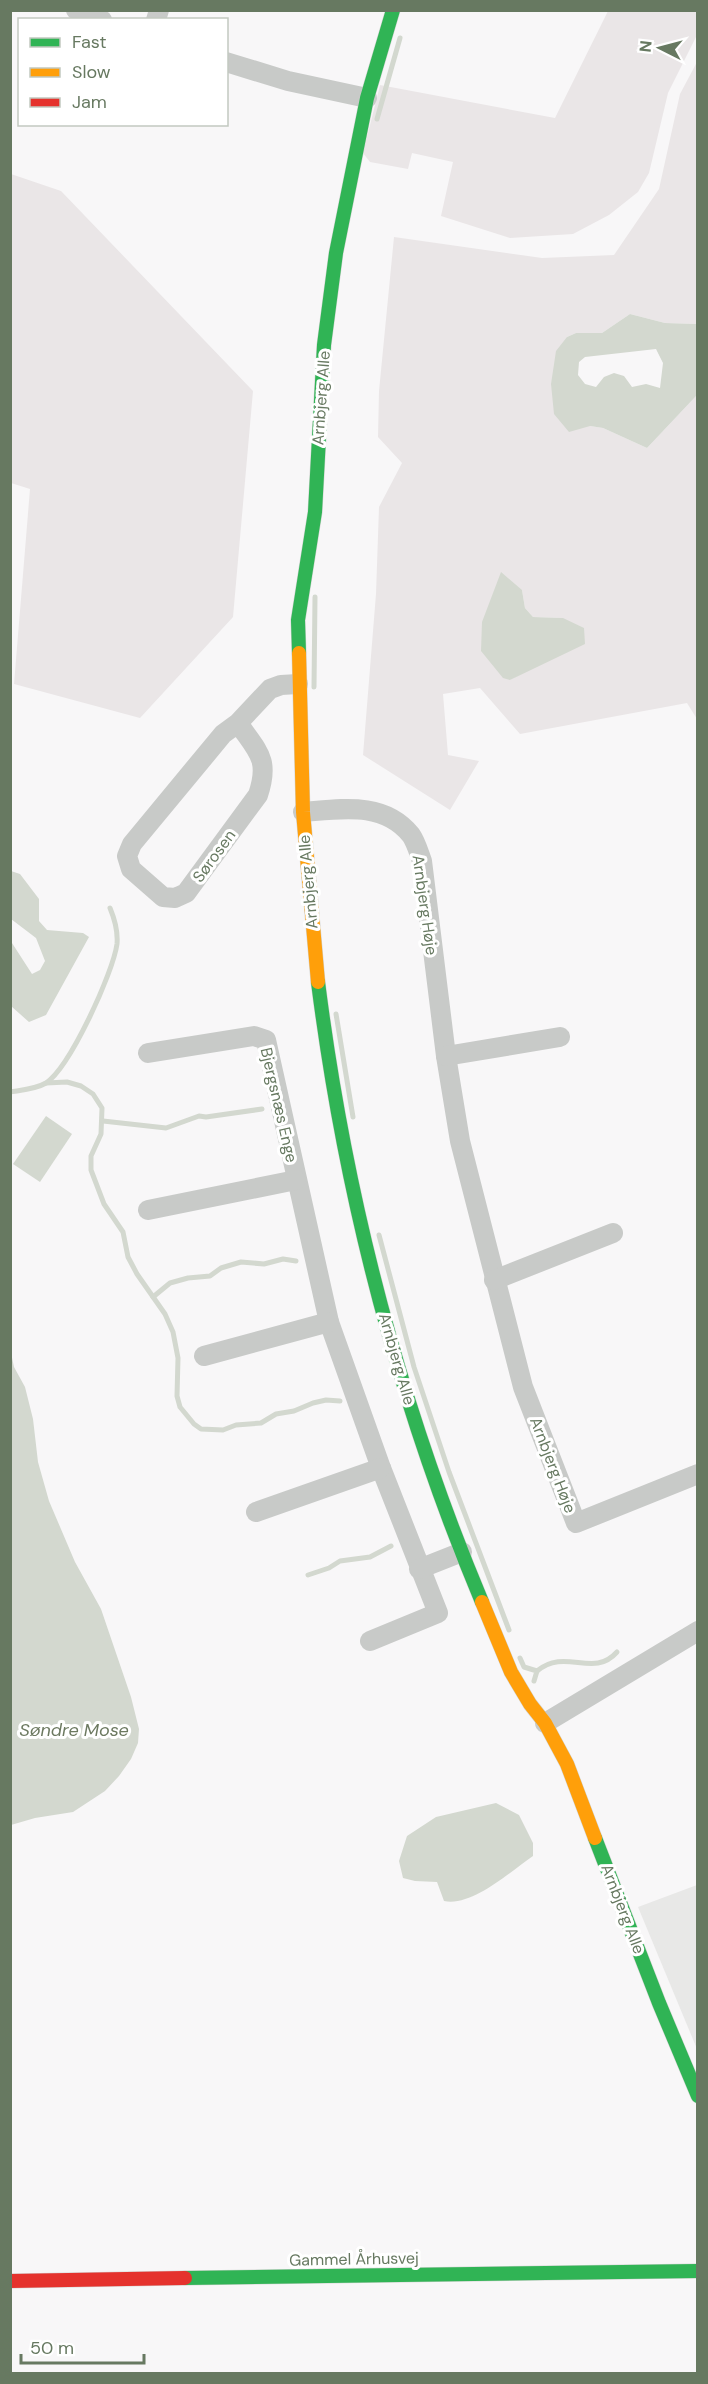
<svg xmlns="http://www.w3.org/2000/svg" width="708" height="2384" viewBox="0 0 708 2384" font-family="'DM Sans',sans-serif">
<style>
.built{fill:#e8e8e7}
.green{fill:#eae6e7;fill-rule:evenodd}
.water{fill:#d3d8cf;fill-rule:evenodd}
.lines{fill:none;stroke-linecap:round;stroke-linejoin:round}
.stream{stroke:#d3d8cf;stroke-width:5}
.fast-casing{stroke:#d3d4d2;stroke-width:15}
.slow-casing{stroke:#d3d4d2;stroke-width:15}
.jam-casing{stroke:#d3d4d2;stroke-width:15}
.street{stroke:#c8cac8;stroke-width:20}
.fast{stroke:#30b455;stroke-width:14}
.slow{stroke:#ff9f0a;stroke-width:14}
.jam{stroke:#e5322d;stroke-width:14}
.labels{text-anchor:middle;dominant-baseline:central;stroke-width:6;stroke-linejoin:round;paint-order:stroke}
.street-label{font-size:16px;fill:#677961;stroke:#fff}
.water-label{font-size:18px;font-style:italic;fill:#6c7960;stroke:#fff}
</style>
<rect width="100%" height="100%" fill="#f8f7f8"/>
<path class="built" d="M697 1885H698L697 2049 638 1907Z"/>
<g class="green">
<path d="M608 11H697V35L668 93 649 173 638 192 609 215 573 234 510 238 441 216 453 162 412 153 408 169 370 162 363 153 380 85 555 118Z"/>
<path d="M697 62V324L665 323 630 314 602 333H576L567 337 590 426 603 428 647 448 697 395V719L687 703 520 734 480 688 443 694 448 755 479 761 450 810 363 755 376 594 379 507 402 463 378 437 379 391 394 237 542 258 614 255 659 189 680 94ZM522 590 525 608 533 617 563 618 535 666 510 680Z"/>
<path d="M11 174 61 191 253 391 233 617 140 718 14 684 30 489 11 483Z"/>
</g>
<g class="water">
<path d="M630 314 665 323 697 324V395L647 448 603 428 590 426 569 432 554 414 551 384 556 351 567 337 576 333H602ZM656 349 663 363 660 388 646 384 632 387 624 376 614 373 604 377 596 387 585 384 578 375 579 362 585 357Z"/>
<path d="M501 572 522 590 525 608 533 617 563 618 584 628 585 644 510 680 503 678 481 651 482 622Z"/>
<path d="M11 871 20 874 39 899V921L47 930 83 933 89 937 46 1015 29 1022 11 1006V943H12L32 974 40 970 45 961 36 938 11 919Z"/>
<path d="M46 1116 72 1134 40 1182 13 1164Z"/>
<path d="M11 1353 14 1367 25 1387 33 1419 38 1462 49 1501 75 1562 101 1609 131 1697 139 1729 138 1743 131 1759 119 1776 105 1791 73 1812 35 1818 11 1825Z"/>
<path d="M496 1803 519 1815 533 1843V1856C510 1872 472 1907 444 1901L437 1882 415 1881 403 1878 399 1861 407 1836 436 1817Z"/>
</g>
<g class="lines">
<g class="stream">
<path d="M377 119 400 38"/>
<path d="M314 687 315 597"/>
<path d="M336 1014 353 1117"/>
<path d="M46 1083 67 1082 81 1086 93 1094 102 1108 101 1134 91 1156V1170L104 1204 123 1232 128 1257 137 1274 165 1314 173 1332 178 1358 177 1396 180 1407 194 1424 201 1429 223 1430 236 1425 261 1423 276 1414 294 1411 313 1403 326 1400 340 1401"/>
<path d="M10 1092C22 1090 36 1089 46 1083 70 1067 113 973 117 944 118 932 115 920 110 908"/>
<path d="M103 1121 166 1128 199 1116 206 1117 262 1109"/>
<path d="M379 1235 414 1367 449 1472 509 1630"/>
<path d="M153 1297 170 1283 188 1278 210 1276 221 1268 241 1262 264 1264 283 1259 296 1261"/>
<path d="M308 1575 329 1568 340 1561 370 1557 391 1546"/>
<path d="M520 1658 524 1667 537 1671 534 1681"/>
<path d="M537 1671C566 1647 593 1679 617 1652"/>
</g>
<g class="fast-casing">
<g id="fast">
<path d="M299 653 298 620 315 512 324 345 336 253 367 98 393 10"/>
<path d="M318 982C345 1195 399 1404 482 1602"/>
<path d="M595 1838 659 2003 698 2096"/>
<path d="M185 2278 698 2271"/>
</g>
</g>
<g class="slow-casing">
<g id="slow">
<path d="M299 653 303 812 318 982"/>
<path d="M482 1602 511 1672 530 1704 545 1723 567 1764 595 1838"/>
</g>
</g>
<g class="jam-casing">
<path id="jam" d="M10 2281 185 2278"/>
</g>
<g class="street">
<path d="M76 10 102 20"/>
<path d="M156 20 159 10"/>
<path d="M226 62 288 81 367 98"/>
<path d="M238 723C258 752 270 759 258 795L186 893 175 898 163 897 131 869 127 856 132 844 223 734 238 723 270 689 281 685 298 684"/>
<path d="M303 812C341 809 384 801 411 835 416 842 419 853 422 861L446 1056 460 1141 523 1387 576 1523 698 1474"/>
<path d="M148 1053 254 1036 266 1040 329 1322 381 1468 438 1613 370 1641"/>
<path d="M446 1056 560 1037"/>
<path d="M148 1210 296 1180"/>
<path d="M494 1280 613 1233"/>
<path d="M204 1356 329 1322"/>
<path d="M256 1512 381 1468"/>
<path d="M419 1569 462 1552"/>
<path d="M545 1723 698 1631"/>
</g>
<use href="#fast" class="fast"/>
<use href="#slow" class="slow"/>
<use href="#jam" class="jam"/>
</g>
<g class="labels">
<g class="street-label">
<text transform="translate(321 398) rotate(-86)">Arnbjerg Alle</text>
<text transform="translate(214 856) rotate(-54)">Sørosen</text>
<text transform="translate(308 882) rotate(-95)">Arnbjerg Alle</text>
<text transform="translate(425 905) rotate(82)">Arnbjerg Høje</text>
<text transform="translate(279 1105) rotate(77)">Bjergsnæs Enge</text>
<text transform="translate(397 1359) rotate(74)">Arnbjerg Alle</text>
<text transform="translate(553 1465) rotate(69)">Arnbjerg Høje</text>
<text transform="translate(623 1909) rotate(69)">Arnbjerg Alle</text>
<text transform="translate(354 2259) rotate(-1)">Gammel Århusvej</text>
</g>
<g class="water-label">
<text x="74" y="1730">Søndre Mose</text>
</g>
</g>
<rect width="708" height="2384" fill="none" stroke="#677961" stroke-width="24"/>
<rect x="18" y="18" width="210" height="108" fill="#ffffff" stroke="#c2c9c0" stroke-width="1.5"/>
<rect x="30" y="38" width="30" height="9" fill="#30b455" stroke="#c2c9c0" stroke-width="1.5"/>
<text x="72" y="48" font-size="18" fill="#677961">Fast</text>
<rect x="30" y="68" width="30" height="9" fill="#ff9f0a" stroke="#c2c9c0" stroke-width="1.5"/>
<text x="72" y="78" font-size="18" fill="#677961">Slow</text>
<rect x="30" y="98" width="30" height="9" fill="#e5322d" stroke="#c2c9c0" stroke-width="1.5"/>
<text x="72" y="108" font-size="18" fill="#677961">Jam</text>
<g transform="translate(660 48) rotate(276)" stroke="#ffffff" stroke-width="4.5" paint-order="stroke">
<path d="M0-4.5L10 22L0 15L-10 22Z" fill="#677961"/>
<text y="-9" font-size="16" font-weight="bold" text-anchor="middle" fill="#677961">N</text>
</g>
<path d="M21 2354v9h123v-9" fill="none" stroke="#677961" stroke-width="3"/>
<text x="30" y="2354" font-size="18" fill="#677961" stroke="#ffffff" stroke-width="4.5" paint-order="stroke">50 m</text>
</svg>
